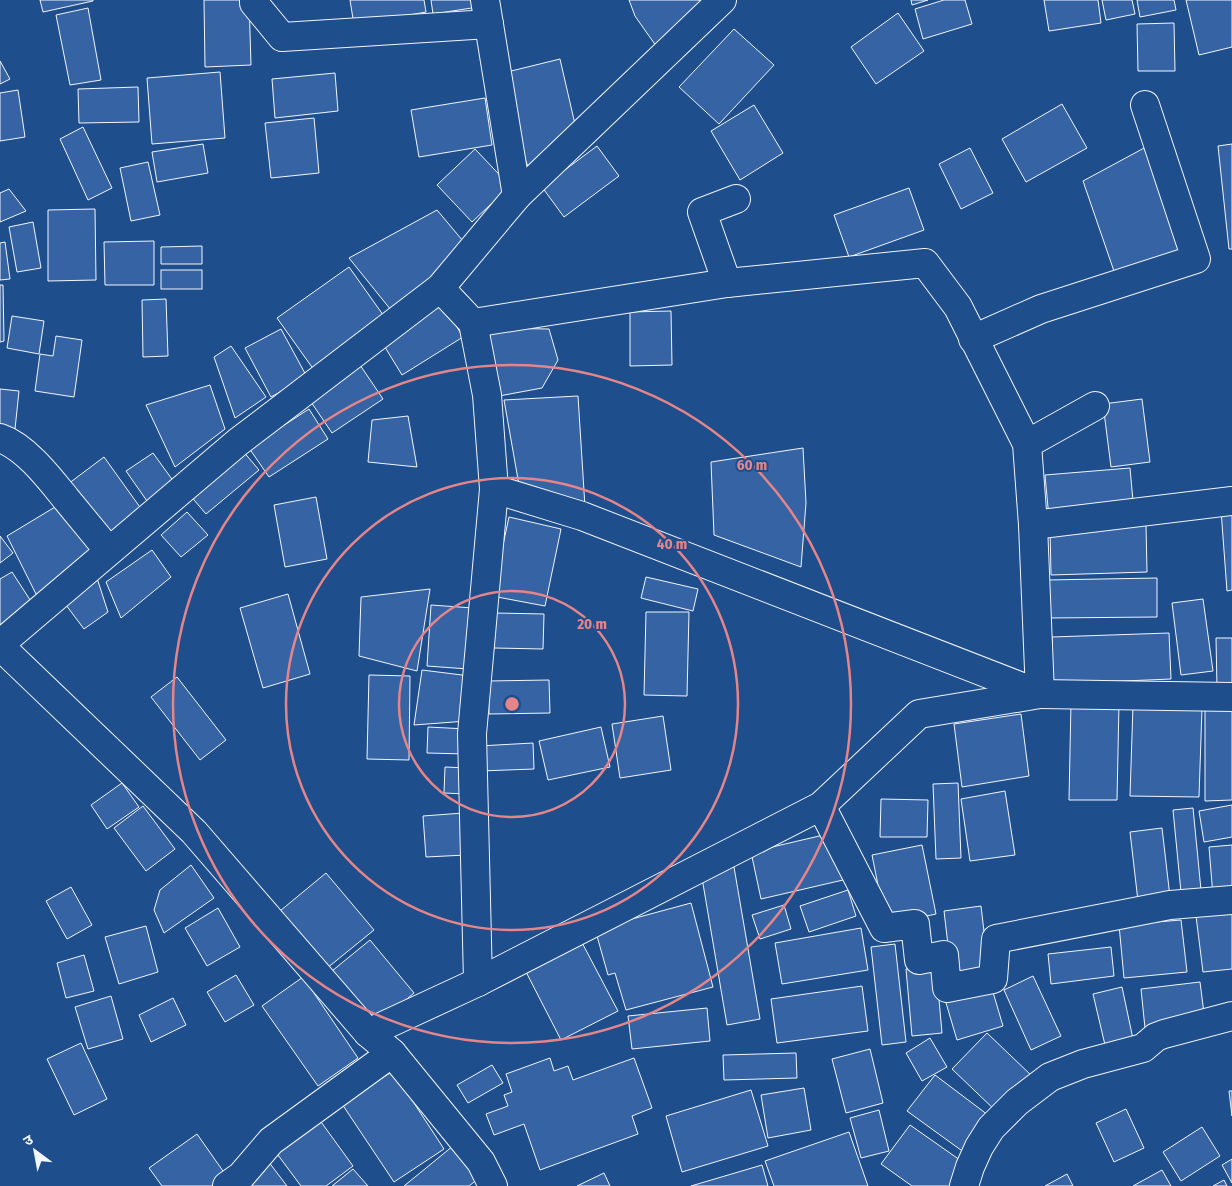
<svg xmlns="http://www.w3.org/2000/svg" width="1232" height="1186" viewBox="0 0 1232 1186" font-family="'Fira Sans Condensed','Noto Sans Devanagari',sans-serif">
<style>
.building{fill:#3563a3;stroke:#f2f6ff}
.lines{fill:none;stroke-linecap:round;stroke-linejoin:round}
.street-casing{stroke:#f2f6ff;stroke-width:30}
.street{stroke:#1f4e8c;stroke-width:28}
.ring{fill:none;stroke:#e38589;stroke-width:2.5}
.centre{fill:#e38589;stroke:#1f4e8c;stroke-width:2.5}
.ring-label{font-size:15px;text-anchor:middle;font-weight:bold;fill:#e38589;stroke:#1f4e8c;stroke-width:4;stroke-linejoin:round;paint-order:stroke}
</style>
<rect width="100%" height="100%" fill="#1f4e8c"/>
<g class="building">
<path d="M40 0H93V1L43 12Z"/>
<path d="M204 0H249L251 65 205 67Z"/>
<path d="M350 0H424L426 12 354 25Z"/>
<path d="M431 0H477L478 7 433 14Z"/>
<path d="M629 0H699L705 11 661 53 635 16Z"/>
<path d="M911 0H928L912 5Z"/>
<path d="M944 0H965L972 24 923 39 915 9Z"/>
<path d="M1044 0H1098L1101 23 1049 31Z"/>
<path d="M1102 0H1132L1135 14 1106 20Z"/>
<path d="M1137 0H1174L1176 10 1140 17Z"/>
<path d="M1186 0H1232V47L1199 55Z"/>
<path d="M88 8 101 80 70 85 56 15Z"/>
<path d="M898 13 924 51 876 84 851 47Z"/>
<path d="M1174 23 1175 71H1138L1137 24Z"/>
<path d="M734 29 774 65 719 124 679 87Z"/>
<path d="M560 59 577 133 529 169 510 122 499 74Z"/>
<path d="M0 61 10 79 0 84Z"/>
<path d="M220 72 225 138 152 144 147 78Z"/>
<path d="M335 73 338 111 275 118 272 79Z"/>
<path d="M138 87 139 122 79 123 78 89Z"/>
<path d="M18 90 25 137 0 141V93Z"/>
<path d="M485 98 492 145 419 157 411 110Z"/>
<path d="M1062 104 1087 148 1026 182 1002 139Z"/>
<path d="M754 105 783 153 740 180 711 131Z"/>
<path d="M314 118 319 173 271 178 265 123Z"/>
<path d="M83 127 112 188 88 200 60 139Z"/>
<path d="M203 144 208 173 157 182 152 152Z"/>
<path d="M1232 144V249H1229L1218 146Z"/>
<path d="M597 146 619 176 564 217 542 187Z"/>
<path d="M1146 147 1183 252 1116 277 1083 181Z"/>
<path d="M970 148 993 193 961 209 939 164Z"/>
<path d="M475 149 510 186 472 222 437 185Z"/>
<path d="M148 162 160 215 131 221 120 168Z"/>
<path d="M909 188 924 230 849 257 834 215Z"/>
<path d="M9 189 26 211 0 222V193Z"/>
<path d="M95 209 96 280 48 281V210Z"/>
<path d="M437 210 468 247 391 310 349 258Z"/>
<path d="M33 222 41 268 17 272 9 227Z"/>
<path d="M154 241V285H105L104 242Z"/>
<path d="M5 242 10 279 0 280V243Z"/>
<path d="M202 246V264H161V247Z"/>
<path d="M349 267 386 319 314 370 277 318Z"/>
<rect x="161" y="270" width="41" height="19"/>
<path d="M0 285H3L4 341 0 342Z"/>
<path d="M166 299 168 356 143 357 142 300Z"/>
<path d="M441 301 463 337 402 375 380 339Z"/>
<path d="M671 311 672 365 630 366V312Z"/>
<path d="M12 316 44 321 39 354 7 348Z"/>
<path d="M487 328 549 329 558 360 542 388 499 396Z"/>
<path d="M281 329 307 377 271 397 245 348Z"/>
<path d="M56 336 82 340 74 397 35 391 40 354 53 356Z"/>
<path d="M231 346 266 397 235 418 214 357Z"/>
<path d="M360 365 383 399 332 433 309 399Z"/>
<path d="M210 385 225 429 175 467 146 405Z"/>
<path d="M0 389 19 391 15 429 0 427Z"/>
<path d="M578 396 585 507 519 485 504 400Z"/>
<path d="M1142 399 1150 462 1111 467 1103 404Z"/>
<path d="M309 409 328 439 269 477 249 448Z"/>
<path d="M408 416 417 467 368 462 372 420Z"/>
<path d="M803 448 806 503 801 567 714 535 711 462Z"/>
<path d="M242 450 259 470 206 514 189 494Z"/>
<path d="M153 453 174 482 147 501 126 471Z"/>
<path d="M104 457 142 510 102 538 64 487Z"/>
<path d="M1130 468 1134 512 1049 518 1045 475Z"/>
<path d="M316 497 327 559 285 567 274 505Z"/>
<path d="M60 504 106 550 39 600 7 536Z"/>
<path d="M1232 509V590L1227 591 1221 510Z"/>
<path d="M187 512 208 535 181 557 161 535Z"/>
<path d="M509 517 561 529 545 606 492 596Z"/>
<path d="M1146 525 1147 572 1051 575 1050 528Z"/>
<path d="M0 536 13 553 0 563Z"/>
<path d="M152 550 171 577 121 618 106 582Z"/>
<path d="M94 569 108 612 84 629 63 601Z"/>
<path d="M12 572 34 606 0 628V579Z"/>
<path d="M646 577 698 589 693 611 641 598Z"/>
<path d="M1157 578V617L1048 618 1047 580Z"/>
<path d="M430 589 417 671 359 656 361 597Z"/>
<path d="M288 594 310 674 263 688 240 608Z"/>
<path d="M1203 599 1213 671 1181 675 1172 603Z"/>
<path d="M431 605 473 608 468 669 427 666Z"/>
<path d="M646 612H689L687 696 644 695Z"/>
<path d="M495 613 544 614 543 649 494 648Z"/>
<path d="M1169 633 1171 679 1053 684 1052 637Z"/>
<path d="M1216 638H1232V688H1217Z"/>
<path d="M422 670 470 676 467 721 414 725Z"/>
<path d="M369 675 410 676 409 760 367 759Z"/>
<path d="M177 677 226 740 200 760 151 697Z"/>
<path d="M549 680 550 713 489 714 488 681Z"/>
<path d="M1205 700H1232V800L1205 801Z"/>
<path d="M1071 702 1119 703 1117 800H1069Z"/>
<path d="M1133 705 1202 708 1199 797 1130 796Z"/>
<path d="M1021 714 1029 776 962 787 954 724Z"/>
<path d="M663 716 671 770 620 778 612 724Z"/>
<path d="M428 727 467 729 466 754 427 753Z"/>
<path d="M601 727 610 767 548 780 539 741Z"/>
<path d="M533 743 534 769 480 771 479 746Z"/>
<path d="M445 767 468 768 467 794 444 793Z"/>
<path d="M122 783 139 807 107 829 91 805Z"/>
<path d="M958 783 961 858 936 859 933 784Z"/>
<path d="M1005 791 1015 855 970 861 961 799Z"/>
<path d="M881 799 928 800 927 837H880Z"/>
<path d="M1232 805V837L1204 842 1199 811Z"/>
<path d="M143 806 175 849 146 871 114 828Z"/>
<path d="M1193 808 1201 890 1181 892 1173 810Z"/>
<path d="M463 813 466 855 426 857 423 816Z"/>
<path d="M1162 828 1170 897 1138 901 1130 832Z"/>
<path d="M832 833 843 880 761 899 751 852Z"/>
<path d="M922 845 936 914 886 925 872 855Z"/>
<path d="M1232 845V895L1213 896 1209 847Z"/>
<path d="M191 865 214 898 164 933 154 910 160 890Z"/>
<path d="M734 867 760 1019 727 1025 701 872Z"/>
<path d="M326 873 374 930 321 973 274 916Z"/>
<path d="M71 887 92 925 67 939 46 901Z"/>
<path d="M848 890 856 916 809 932 800 906Z"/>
<path d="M691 903 713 987 626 1010 615 973 608 975 595 929Z"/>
<path d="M1232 903V969L1203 972 1195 908Z"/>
<path d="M784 905 791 929 760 939 752 915Z"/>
<path d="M981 906 989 974 952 979 944 911Z"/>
<path d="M218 908 240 947 207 966 185 928Z"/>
<path d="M1181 920 1187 972 1124 978 1119 925Z"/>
<path d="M146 926 158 972 119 984 105 937Z"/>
<path d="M861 928 868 970 782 984 775 943Z"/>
<path d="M579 937 618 1011 561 1040 523 966Z"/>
<path d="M370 940 414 993 377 1024 332 971Z"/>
<path d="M895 944 906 1042 882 1045 871 947Z"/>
<path d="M1111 947 1114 976 1051 984 1048 954Z"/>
<path d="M84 955 94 991 66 998 57 963Z"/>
<path d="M936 965 942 1033 912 1036 906 969Z"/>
<path d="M236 975 254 1005 225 1022 207 992Z"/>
<path d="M1033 976 1061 1036 1031 1050 1004 990Z"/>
<path d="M303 977 358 1058 318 1086 262 1006Z"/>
<path d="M990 982 1003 1026 957 1040 944 996Z"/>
<path d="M1200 982 1205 1021 1145 1028 1141 989Z"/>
<path d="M862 986 868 1031 777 1043 771 999Z"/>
<path d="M1122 987 1133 1039 1105 1045 1093 994Z"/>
<path d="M111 996 123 1039 88 1049 75 1007Z"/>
<path d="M173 998 186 1025 151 1042 139 1015Z"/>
<path d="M707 1008 710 1041 632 1049 628 1016Z"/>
<path d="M987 1033 1033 1077 998 1113 952 1069Z"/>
<path d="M930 1038 947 1067 922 1081 906 1053Z"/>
<path d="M81 1043 107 1099 74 1115 47 1059Z"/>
<path d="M870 1049 883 1103 846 1113 832 1059Z"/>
<path d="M796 1053 797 1078 724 1080 723 1055Z"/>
<path d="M550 1058 554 1071 568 1066 573 1080 634 1058 652 1108 632 1116 638 1134 540 1170 524 1124 494 1135 486 1114 508 1106 504 1095 512 1092 506 1074Z"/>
<path d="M492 1065 503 1083 468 1103 457 1085Z"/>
<path d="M393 1071 444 1149 394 1182 342 1104Z"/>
<path d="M935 1075 992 1118 965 1153 907 1111Z"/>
<path d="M804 1088 811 1130 768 1138 761 1095Z"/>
<path d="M751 1090 768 1146 682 1172 666 1116Z"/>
<path d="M1229 1091H1232V1116Z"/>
<path d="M1126 1109 1144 1148 1114 1162 1096 1123Z"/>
<path d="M879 1110 889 1151 861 1158 850 1118Z"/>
<path d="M316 1115 353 1166 326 1186H301L272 1147Z"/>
<path d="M910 1125 967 1165 953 1186H912L881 1164Z"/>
<path d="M1202 1127 1220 1156 1181 1181 1163 1152Z"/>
<path d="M849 1132 868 1186H774L765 1161Z"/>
<path d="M197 1134 230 1181 223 1186H162L149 1168Z"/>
<path d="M453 1146 479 1178 469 1186H404Z"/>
<path d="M1232 1159V1183L1222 1165Z"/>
<path d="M268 1161 287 1186H232Z"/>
<path d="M762 1165 768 1186H691Z"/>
<path d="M353 1169 368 1186H332Z"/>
<path d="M1162 1170 1171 1186H1133Z"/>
<path d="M604 1173 610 1186H577Z"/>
<path d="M1067 1174 1073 1186H1045Z"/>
<path d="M1224 1180 1227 1186H1213Z"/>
</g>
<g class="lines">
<g class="street-casing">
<g id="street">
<path d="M254 0V3L282 37 489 24"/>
<path d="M485 0 517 196"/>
<path d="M727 283 702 212 736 199"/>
<path d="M440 288 473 323 487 395 494 489 472 734 478 982"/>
<path d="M973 339 1041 309 1196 259 1145 105"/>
<path d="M0 438C26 447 50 479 67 500 81 517 95 534 109 551"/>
<path d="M1027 444 1095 406"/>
<path d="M494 489 582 516 1040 694 1232 697"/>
<path d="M1033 525 1232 501"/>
<path d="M0 644 238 442 440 288 517 196 722 0"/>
<path d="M0 646 194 832 368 1033 392 1053 481 1162 493 1186"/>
<path d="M821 806 884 928 915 924 919 960 944 955 947 988 993 979 996 939 1170 905 1232 900"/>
<path d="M368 1033 478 982 821 806 919 714 1040 694 1033 525 1027 444 958 307 925 263 727 283 473 323"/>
<path d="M227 1186 241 1176 271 1141 392 1053"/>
<path d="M964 1186 970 1167 979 1147 991 1128 1017 1102 1050 1077 1083 1064 1143 1048 1156 1037 1164 1034 1232 1016"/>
</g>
</g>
<use href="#street" class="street"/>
</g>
<g class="ring">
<circle cx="512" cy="704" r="113"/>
<circle cx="512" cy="704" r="226"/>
<circle cx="512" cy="704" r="339"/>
</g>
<circle cx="512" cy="704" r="8" class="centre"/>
<g class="ring-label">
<text x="752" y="470">60 m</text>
<text x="672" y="549">40 m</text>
<text x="592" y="629">20 m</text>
</g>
<g transform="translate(35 1151) rotate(328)" stroke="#1f4e8c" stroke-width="4" paint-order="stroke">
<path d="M0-4L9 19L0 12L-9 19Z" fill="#f2f6ff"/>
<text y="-8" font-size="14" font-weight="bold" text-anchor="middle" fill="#f2f6ff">उ</text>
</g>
</svg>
